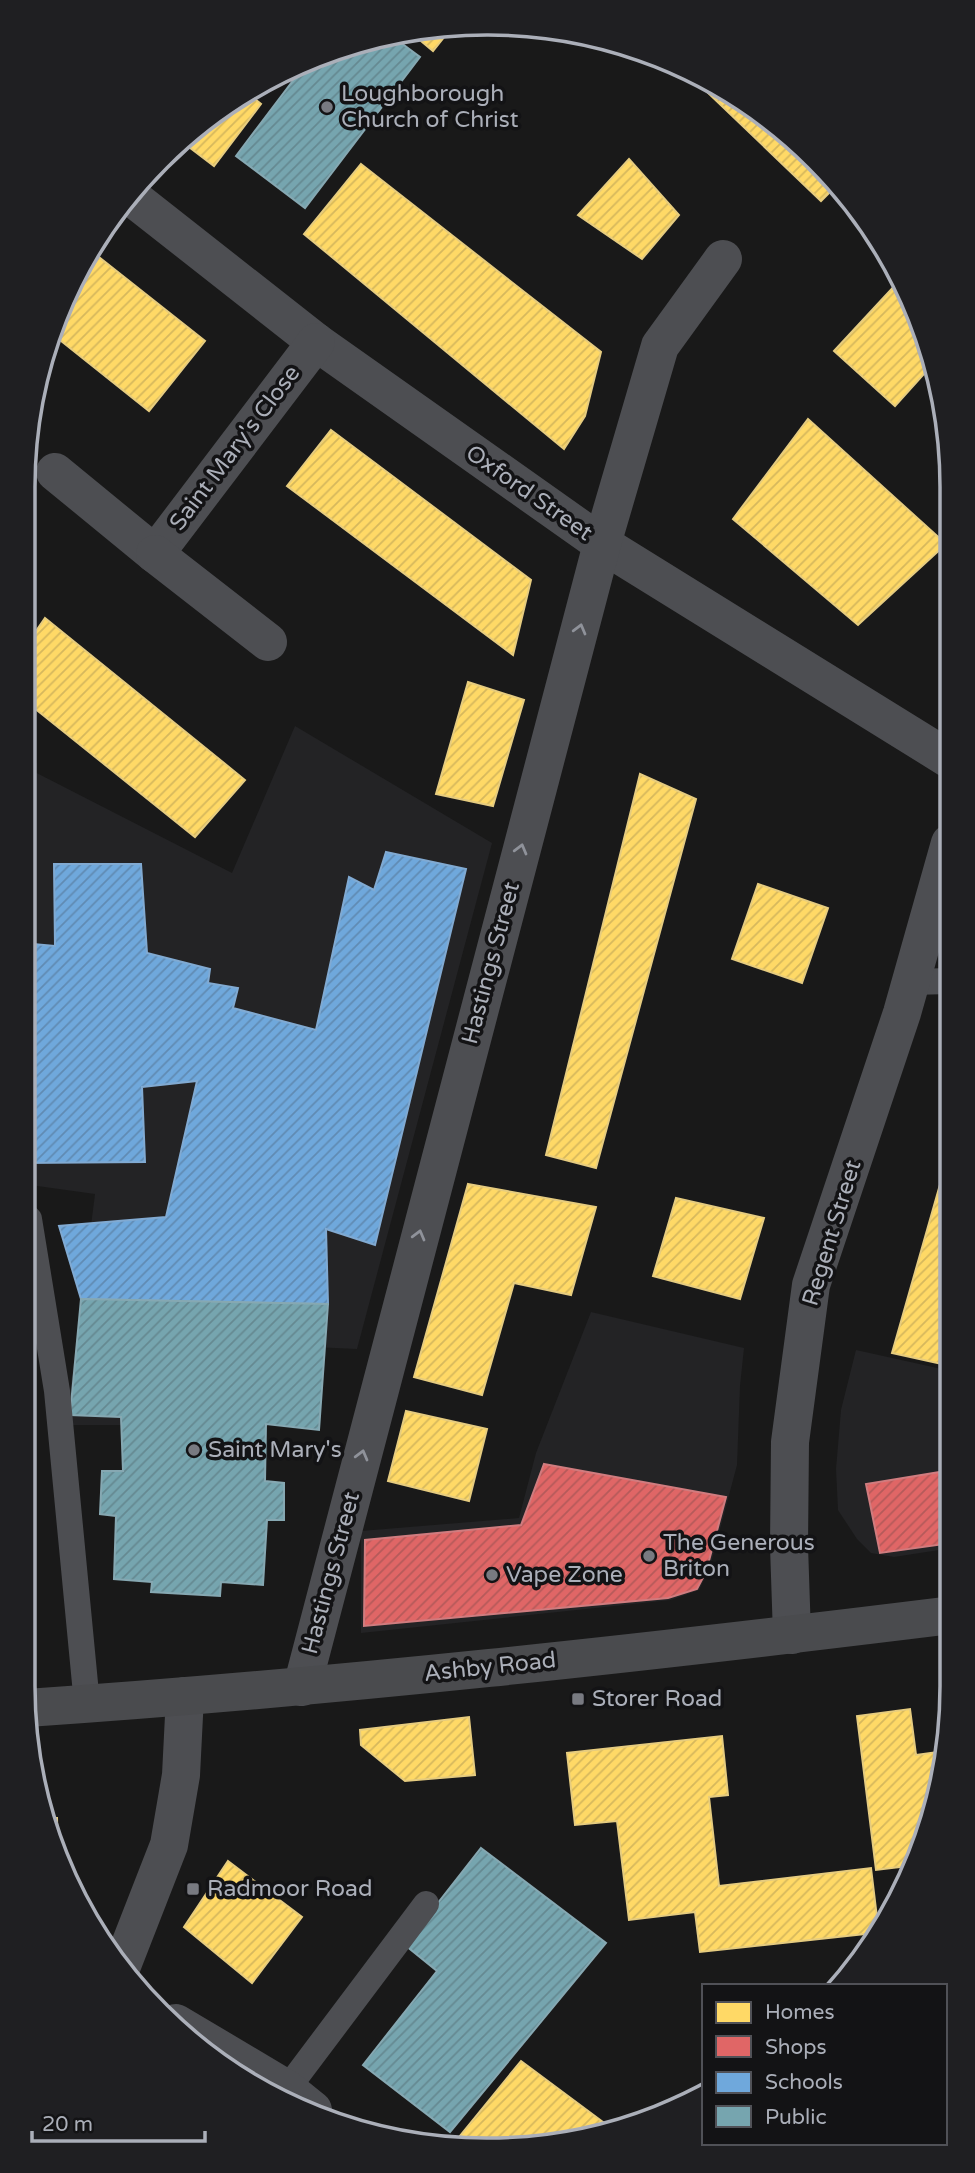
<svg xmlns="http://www.w3.org/2000/svg" width="975" height="2173" viewBox="0 0 975 2173" font-family="'Varela Round',sans-serif">
<style>
.built{fill:#232325}
.homes{fill:url(#homes-hatch);stroke:#e6cc7f;stroke-width:2}
.shops{fill:url(#shops-hatch);stroke:#d07c7f;stroke-width:2}
.schools{fill:url(#schools-hatch);stroke:#81aad2;stroke-width:2}
.public{fill:url(#public-hatch);stroke:#86a8b2;stroke-width:2}
.lines{fill:none;stroke-linecap:round;stroke-linejoin:round}
.service{stroke:#4d4e52;stroke-width:26}
.minor{stroke:#4d4e52;stroke-width:38}
.primary{stroke:#4a4b4e;stroke-width:38}
.oneway{stroke:#8f929a}
.poi-dot{fill:#787a81;stroke:#131315;stroke-width:2.5}
.labels{text-anchor:middle;dominant-baseline:central;stroke-width:7;stroke-linejoin:round;paint-order:stroke}
.poi-label{font-size:23px;fill:#abafb9;stroke:#131315;text-anchor:start}
.street-label{font-size:23px;fill:#abafb9;stroke:#131315}
.rim{fill:none;stroke:#abafb9;stroke-width:3.5}
</style>
<defs>
<pattern id="homes-hatch" width="6" height="6" patternUnits="userSpaceOnUse" patternTransform="scale(1.75)"><rect width="6" height="6" fill="#ffd966"/><path d="M-1 1l2-2M0 6l6-6M5 7l2-2" fill="none" stroke="#d6b85d"/></pattern>
<pattern id="shops-hatch" width="6" height="6" patternUnits="userSpaceOnUse" patternTransform="scale(1.75)"><rect width="6" height="6" fill="#e06666"/><path d="M-1 1l2-2M0 6l6-6M5 7l2-2" fill="none" stroke="#b55a5a"/></pattern>
<pattern id="schools-hatch" width="6" height="6" patternUnits="userSpaceOnUse" patternTransform="scale(1.75)"><rect width="6" height="6" fill="#6fa8dc"/><path d="M-1 1l2-2M0 6l6-6M5 7l2-2" fill="none" stroke="#608bb3"/></pattern>
<pattern id="public-hatch" width="6" height="6" patternUnits="userSpaceOnUse" patternTransform="scale(1.75)"><rect width="6" height="6" fill="#76a5af"/><path d="M-1 1l2-2M0 6l6-6M5 7l2-2" fill="none" stroke="#658991"/></pattern>
</defs>
<rect width="100%" height="100%" fill="#191919"/>
<g class="built">
<path d="M295 726 492 843 357 1349 142 1339 131 1425H68L69 1400 95 1194 23 1184V766L232 873Z"/>
<path d="M591 1312 744 1348 740 1386 737 1465 710 1567 699 1590 671 1600 361 1633V1531L519 1518 536 1453Z"/>
<path d="M856 1350 951 1371 952 1548 894 1557 871 1553 857 1539 838 1510 836 1469 841 1410Z"/>
</g>
<g class="homes">
<path d="M453 26 433 51 409 31Z"/>
<path d="M681 67 770 119 837 185 821 201Z"/>
<path d="M246 92 261 104 214 166 181 141 229 101Z"/>
<path d="M629 159 679 215 642 259 578 215Z"/>
<path d="M361 164 601 352 585 416 564 449 304 234Z"/>
<path d="M90 250 205 341 149 411 51 333 58 310Z"/>
<path d="M900 280 917 309 932 365 895 406 834 351Z"/>
<path d="M808 419 946 544 858 625 733 519Z"/>
<path d="M331 430 531 580 513 655 287 486Z"/>
<path d="M45 618 245 780 195 837 23 699V650Z"/>
<path d="M468 682 524 700 493 806 436 794Z"/>
<path d="M640 774 696 799 596 1168 546 1155Z"/>
<path d="M758 884 828 908 802 983 732 959Z"/>
<path d="M951 1146V1366L892 1353Z"/>
<path d="M468 1184 596 1207 571 1295 514 1283 482 1395 414 1377Z"/>
<path d="M676 1198 764 1218 740 1299 653 1276Z"/>
<path d="M406 1411 487 1429 469 1501 388 1481Z"/>
<path d="M910 1709 916 1755 946 1751 943 1777 932 1814 923 1815 925 1836 916 1865 876 1870 857 1716Z"/>
<path d="M469 1717 475 1775 405 1781 361 1745 360 1730Z"/>
<path d="M722 1736 728 1795 709 1797 719 1886 871 1868 878 1926 874 1933 700 1952 695 1912 629 1920 617 1821 575 1825 567 1753Z"/>
<path d="M45 1818H57L58 1858 48 1835Z"/>
<path d="M228 1861 302 1917 252 1983 184 1927Z"/>
<path d="M521 2061 615 2131 549 2146 468 2144 459 2137Z"/>
</g>
<g class="shops">
<path d="M544 1464 726 1497 706 1572 697 1589 668 1598 364 1626 365 1540 521 1525Z"/>
<path d="M952 1470V1543L880 1553 866 1484Z"/>
</g>
<path class="schools" d="M386 852 466 869 375 1245 326 1229 328 1304 81 1299 59 1226 166 1217 197 1081 142 1087 145 1162 23 1163V943L55 946 54 864H141L147 953 210 969 208 983 238 988 233 1008 316 1030 349 877 374 890Z"/>
<g class="public">
<path d="M389 34 420 57 305 208 236 156 310 58Z"/>
<path d="M81 1299 328 1304 319 1430 266 1424 265 1481 284 1483V1520H267L263 1585 221 1582 220 1596 151 1592 152 1582 114 1579 116 1516 100 1514 102 1471H123L121 1417 70 1415Z"/>
<path d="M481 1848 606 1943 450 2132 363 2065 437 1971 405 1945Z"/>
</g>
<g class="lines">
<g class="service">
<path d="M911 982 950 981"/>
<path d="M23 1214 29 1219 57 1391 87 1704"/>
<path d="M287 2089 426 1904"/>
</g>
<g class="minor">
<path d="M129 195 316 342 602 544 949 759"/>
<path d="M55 472 155 554 316 342"/>
<path d="M155 554 268 642"/>
<path d="M792 1635 789 1546 790 1442 811 1285 902 1013 950 843"/>
<path d="M302 1687 602 544 660 346 723 259"/>
<path d="M121 1968 169 1845 181 1775 185 1696"/>
<path d="M176 2023 287 2089 313 2110"/>
</g>
<path class="primary" d="M27 1708C336 1687 644 1653 952 1615"/>
</g>
<defs><path id="oneway-chevron" d="M-2-3.5L2.5 0L-2 3.5" fill="none" stroke-width="1.6" stroke-linecap="round" stroke-linejoin="round" transform="scale(1.75)"/></defs>
<g class="oneway">
<use href="#oneway-chevron" transform="translate(580 629) rotate(-75)"/>
<use href="#oneway-chevron" transform="translate(521 849) rotate(-75)"/>
<use href="#oneway-chevron" transform="translate(419 1235) rotate(-75)"/>
<use href="#oneway-chevron" transform="translate(362 1455) rotate(-75)"/>
</g>
<g class="poi-dot">
<circle cx="327" cy="107" r="7"/>
<circle cx="194" cy="1450" r="7"/>
<circle cx="649" cy="1556" r="7"/>
<circle cx="492" cy="1575" r="7"/>
<rect x="571" y="1692" width="14" height="14" rx="3.5"/>
<rect x="186" y="1882" width="14" height="14" rx="3.5"/>
</g>
<g class="labels">
<g class="poi-label">
<text x="341" y="94">Loughborough<tspan x="341" dy="26">Church of Christ</tspan></text>
<text x="208" y="1450">Saint Mary's</text>
<text x="663" y="1543">The Generous<tspan x="663" dy="26">Briton</tspan></text>
<text x="506" y="1575">Vape Zone</text>
<text x="592" y="1699">Storer Road</text>
<text x="207" y="1889">Radmoor Road</text>
</g>
<g class="street-label">
<text transform="translate(235 448) rotate(-53)">Saint Mary's Close</text>
<text transform="translate(529 493) rotate(35)">Oxford Street</text>
<text transform="translate(491 963) rotate(-75)">Hastings Street</text>
<text transform="translate(832 1233) rotate(-73)">Regent Street</text>
<text transform="translate(331 1573) rotate(-75)">Hastings Street</text>
<text transform="translate(490 1667) rotate(-6)">Ashby Road</text>
</g>
</g>
<path d="M0 0H975V2173H0ZM487 35H488A452 452 0 0 1 940 487V1686A452 452 0 0 1 488 2138H487A452 452 0 0 1 35 1686V487A452 452 0 0 1 487 35Z" fill="#1f1f22" fill-rule="evenodd"/>
<path class="rim" d="M487 35H488A452 452 0 0 1 940 487V1686A452 452 0 0 1 488 2138H487A452 452 0 0 1 35 1686V487A452 452 0 0 1 487 35Z"/>
<rect x="702" y="1984" width="245" height="161" fill="#131315" stroke="#505157" stroke-width="2"/>
<rect x="716" y="2002" width="35" height="21" fill="#ffd966" stroke="#505157" stroke-width="2"/>
<text x="765" y="2019" font-size="21" fill="#abafb9">Homes</text>
<rect x="716" y="2036" width="35" height="21" fill="#e06666" stroke="#505157" stroke-width="2"/>
<text x="765" y="2054" font-size="21" fill="#abafb9">Shops</text>
<rect x="716" y="2072" width="35" height="21" fill="#6fa8dc" stroke="#505157" stroke-width="2"/>
<text x="765" y="2089" font-size="21" fill="#abafb9">Schools</text>
<rect x="716" y="2106" width="35" height="21" fill="#76a5af" stroke="#505157" stroke-width="2"/>
<text x="765" y="2124" font-size="21" fill="#abafb9">Public</text>
<path d="M32 2131v10h173v-10" fill="none" stroke="#abafb9" stroke-width="3.5"/>
<text x="42" y="2131" font-size="21" fill="#abafb9" stroke="#131315" stroke-width="5" paint-order="stroke">20 m</text>
</svg>
